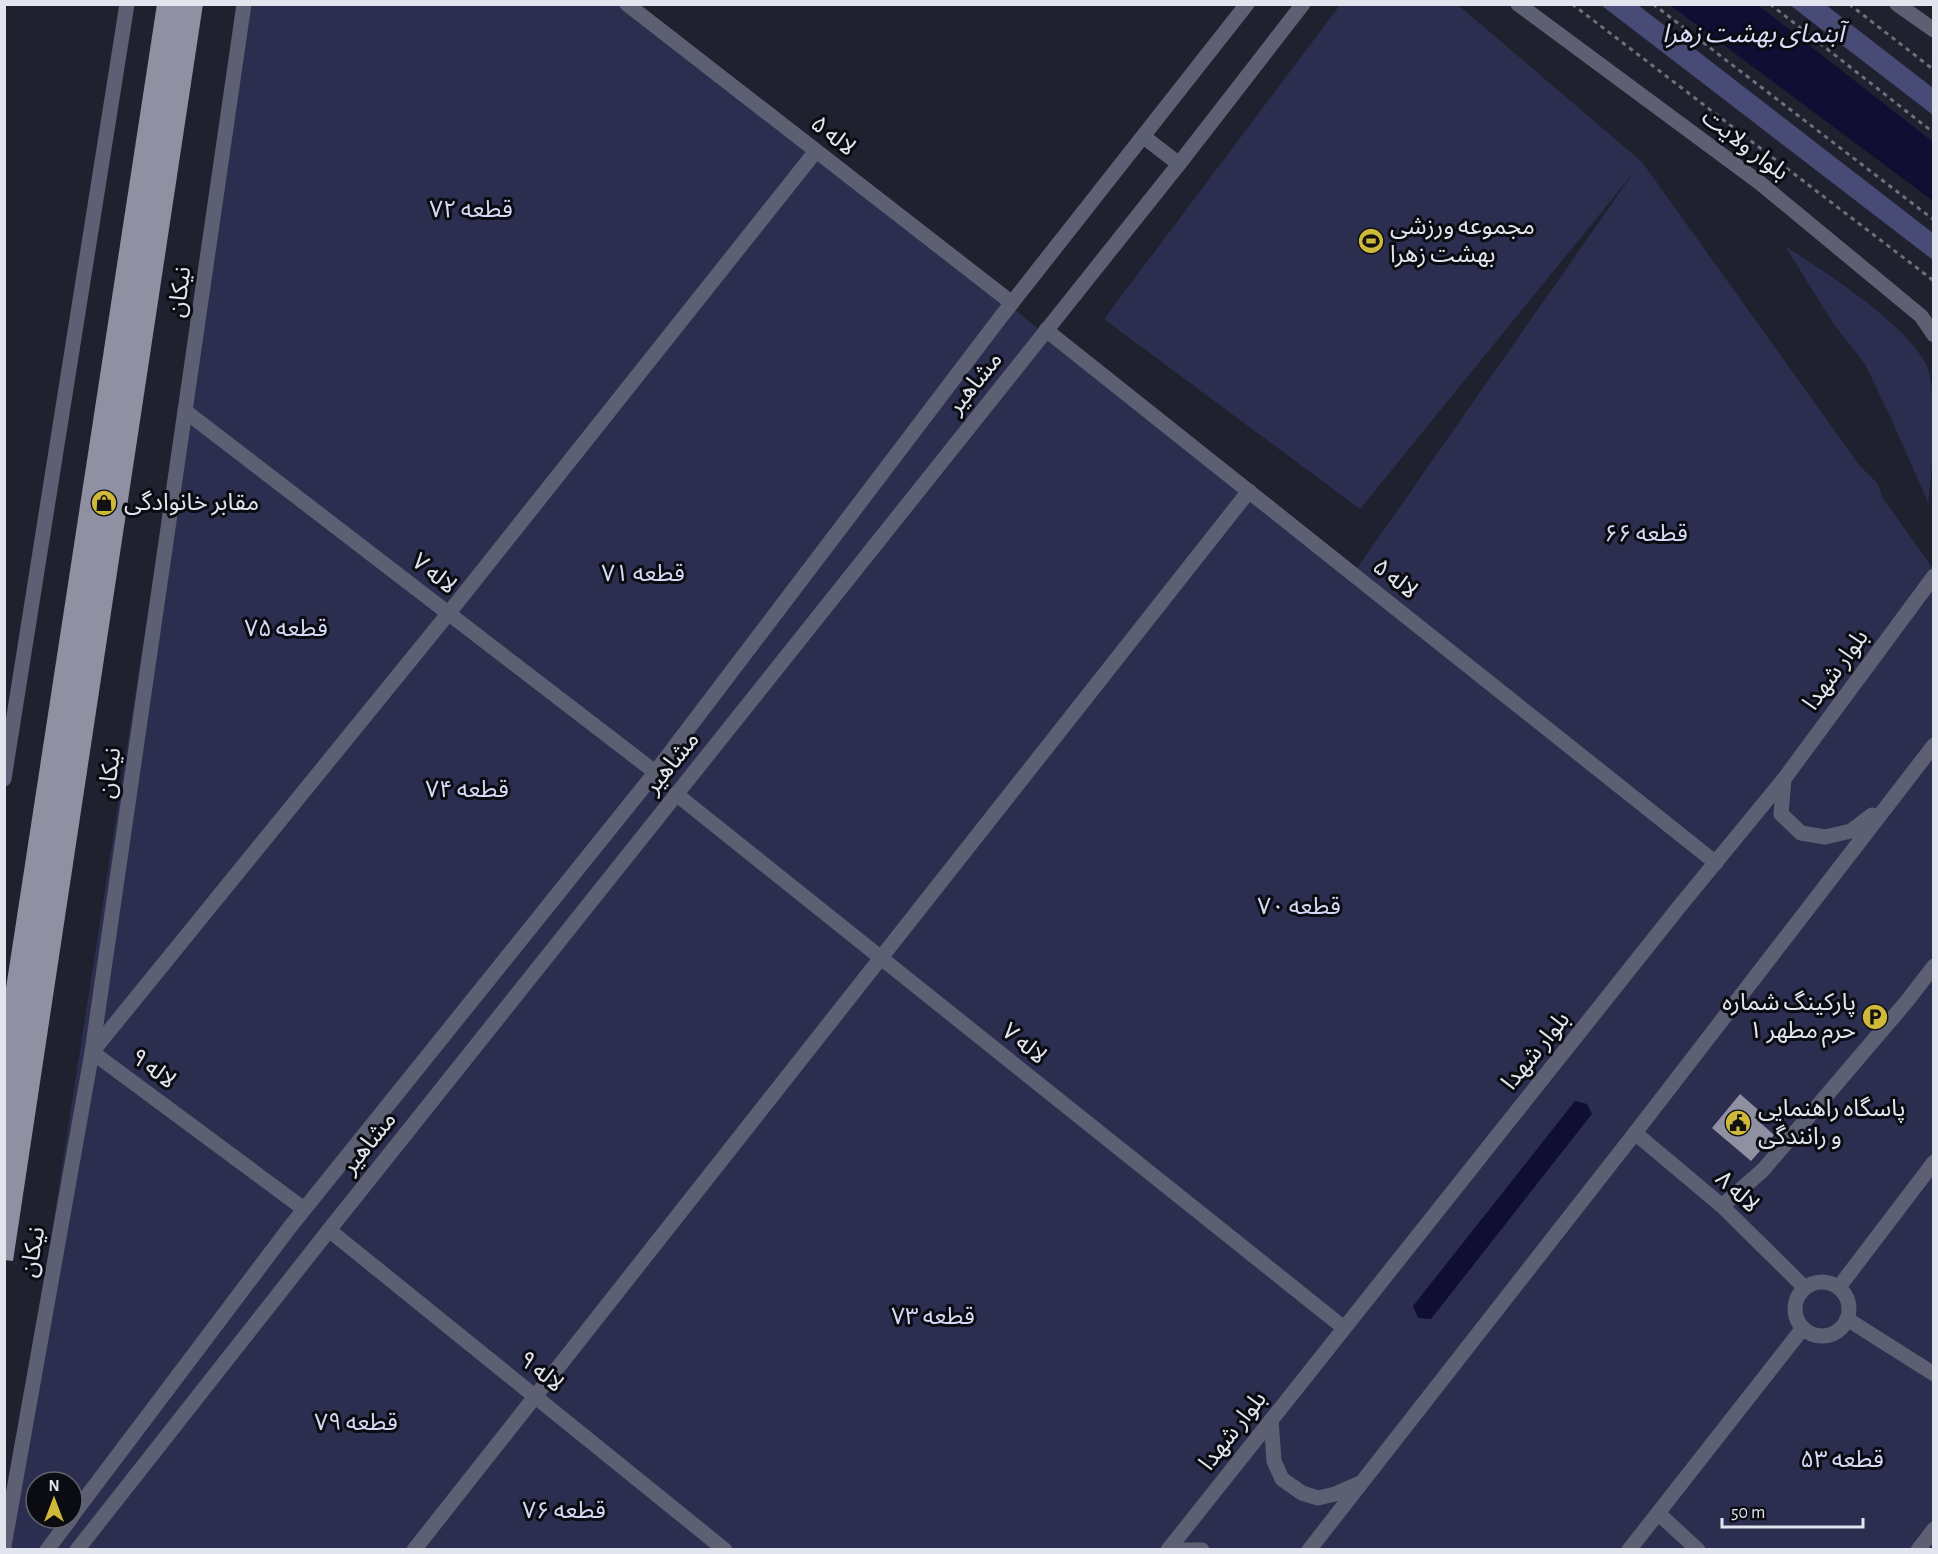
<svg xmlns="http://www.w3.org/2000/svg" width="1938" height="1554" viewBox="0 0 1938 1554" font-family="'Alegreya Sans','Noto Sans Arabic',sans-serif">
<style>
.green{fill:#2c2e4f;fill-rule:evenodd}
.forest{fill:#484b75}
.water{fill:#100e33}
.building{fill:#8f91a3}
.lines{fill:none;stroke-linecap:round;stroke-linejoin:round}
.path{stroke:#6d6f7b;stroke-width:3;stroke-dasharray:4.5 4.5;stroke-linecap:butt}
.minor{stroke:#5d6073;stroke-width:15}
.labels{text-anchor:middle;dominant-baseline:central;stroke-width:6;stroke-linejoin:round;paint-order:stroke}
.street-label{font-size:24px;fill:#e3e5ee;stroke:#0b0b12}
.park-label{font-size:24px;fill:#d6d9f6;stroke:#0b0b12}
.poi-label{font-size:24px;fill:#e3e5ee;stroke:#0b0b12;text-anchor:start}
.water-label{font-size:26px;font-style:italic;fill:#d9ddfa;stroke:#0b0b12}
</style>
<rect width="100%" height="100%" fill="#20212f"/>
<g class="green">
<path d="M242 5H624L1353 574 1634 172 1360 509 1104 319 1340 5H1458L1642 162 1859 465 1877 483 1883 498 1933 569V1549L5 1550V1535ZM36 1482H72V1518H36Z"/>
<path d="M1785 246C1825 272 1907 324 1927 366 1938 398 1933 467 1928 502L1890 416 1865 364 1833 323Z"/>
</g>
<g class="forest">
<path d="M1601 5H1638L1933 233V260Z"/>
<path d="M1790 5H1826L1933 88V115Z"/>
</g>
<g class="water">
<path d="M1670 5H1758L1933 142V201Z"/>
<path d="M1575 1101 1587 1104 1592 1114 1431 1319 1418 1318 1413 1306Z"/>
</g>
<g class="building">
<path d="M157 4H203L13 1261 4 1260V1001Z"/>
<path d="M1740 1094 1763 1114 1754 1117 1774 1135 1751 1161 1712 1128Z"/>
</g>
<g class="lines">
<g class="path">
<path d="M1572 4 1934 281"/>
<path d="M1653 4 1934 220"/>
<path d="M1770 4 1934 133"/>
<path d="M1849 4 1934 70"/>
</g>
<g class="minor">
<path d="M627 4 1012 303"/>
<path d="M1518 4 1760 183 1921 316 1934 335"/>
<path d="M1897 4 1934 30"/>
<path d="M1144 137 1179 164"/>
<path d="M1046 330 1716 863"/>
<path d="M185 411 655 772"/>
<path d="M4 779 127 4"/>
<path d="M1784 779 1781 814 1801 833 1825 837 1851 831 1872 815"/>
<path d="M676 794 1344 1328"/>
<path d="M1635 1133 1722 1206 1805 1288"/>
<path d="M1722 1206 1763 1170 1907 1001 1934 966"/>
<path d="M304 1209 92 1052 448 614 816 151"/>
<path d="M329 1230 725 1550"/>
<circle cx="1822" cy="1309" r="27"/>
<path d="M1839 1287 1934 1162"/>
<path d="M1847 1319 1934 1374"/>
<path d="M1271 1420 1274 1461 1282 1479 1302 1493 1318 1498 1335 1494 1360 1483"/>
<path d="M1658 1513 1698 1550"/>
<path d="M72 1516 290 1227 650 779 1000 318 1247 4"/>
<path d="M4 1546 92 1052 244 4"/>
<path d="M47 1550 71 1518"/>
<path d="M77 1550 329 1230 1179 164 1303 4"/>
<path d="M414 1550 1249 491"/>
<path d="M1168 1550 1679 907 1784 779 1934 576"/>
<path d="M1179 1550H1202"/>
<path d="M1309 1550 1635 1133 1934 745"/>
<path d="M1629 1550 1803 1328"/>
<path d="M1918 1550 1934 1529"/>
</g>
</g>
<defs>
<g id="stadium-disc" transform="scale(1.35)"><circle r="9.5" fill="#ceb938" stroke="#0b0b12"/><path d="M0-5a6.5 5 0 1 0 0 10a6.5 5 0 1 0 0-10ZM-3.5-1.8h7v3.6h-7Z" fill="#111"/></g>
<g id="shop-disc" transform="scale(1.35)"><circle r="9.5" fill="#ceb938" stroke="#0b0b12"/><path d="M-5-2.5h2.3a2.7 3.5 0 0 1 5.4 0H5L5.5 6h-11ZM-1.5-2.5h3a1.5 2.3 0 0 0-3 0Z" fill="#111"/></g>
<g id="parking-disc" transform="scale(1.35)"><circle r="9.5" fill="#ceb938" stroke="#0b0b12"/><path d="M-3.5-5.5H1a3.5 3.5 0 0 1 0 7H-1V5.5H-3.5ZM-1-3.4V-.6H.8a1.4 1.4 0 0 0 0-2.8Z" fill="#111"/></g>
<g id="civic-disc" transform="scale(1.35)"><circle r="9.5" fill="#ceb938" stroke="#0b0b12"/><path d="M-.6-6.5H3V-4.5H.6V-3L4-1V1h2V6H-6V1h2V-1L-.6-3ZM-1.2 2.5V6h2.4V2.5Z" fill="#111"/></g>
</defs>
<g fill-rule="evenodd">
<use href="#stadium-disc" x="1371" y="241"/>
<use href="#shop-disc" x="104" y="503"/>
<use href="#parking-disc" x="1875" y="1017"/>
<use href="#civic-disc" x="1738" y="1123"/>
</g>
<g class="labels">
<g class="street-label">
<text transform="translate(833 136) rotate(38)">لاله ۵</text>
<text transform="translate(1745 145) rotate(37)">بلوار ولایت</text>
<text transform="translate(180 292) rotate(-82)">نیکان</text>
<text transform="translate(975 383) rotate(-51)">مشاهیر</text>
<text transform="translate(434 574) rotate(38)">لاله ۷</text>
<text transform="translate(1395 579) rotate(38)">لاله ۵</text>
<text transform="translate(1836 670) rotate(-54)">بلوار شهدا</text>
<text transform="translate(672 763) rotate(-51)">مشاهیر</text>
<text transform="translate(110 773) rotate(-82)">نیکان</text>
<text transform="translate(1024 1044) rotate(39)">لاله ۷</text>
<text transform="translate(1536 1051) rotate(-51)">بلوار شهدا</text>
<text transform="translate(153 1069) rotate(37)">لاله ۹</text>
<text transform="translate(369 1143) rotate(-51)">مشاهیر</text>
<text transform="translate(1737 1192) rotate(42)">لاله ۸</text>
<text transform="translate(33 1252) rotate(-80)">نیکان</text>
<text transform="translate(541 1372) rotate(39)">لاله ۹</text>
<text transform="translate(1233 1431) rotate(-52)">بلوار شهدا</text>
</g>
<g class="park-label">
<text x="471" y="210">قطعه ۷۲</text>
<text x="1646" y="534">قطعه ۶۶</text>
<text x="643" y="574">قطعه ۷۱</text>
<text x="286" y="629">قطعه ۷۵</text>
<text x="467" y="790">قطعه ۷۴</text>
<text x="1299" y="907">قطعه ۷۰</text>
<text x="933" y="1317">قطعه ۷۳</text>
<text x="356" y="1423">قطعه ۷۹</text>
<text x="1842" y="1460">قطعه ۵۳</text>
<text x="564" y="1511">قطعه ۷۶</text>
</g>
<g class="poi-label">
<text x="1390" y="227">مجموعه ورزشی<tspan x="1390" dy="28">بهشت زهرا</tspan></text>
<text x="124" y="503">مقابر خانوادگی</text>
<text x="1856" y="1003" text-anchor="end">پارکینگ شماره<tspan x="1856" dy="28">۱ حرم مطهر</tspan></text>
<text x="1758" y="1109">پاسگاه راهنمایی<tspan x="1758" dy="28">و رانندگی</tspan></text>
</g>
<g class="water-label">
<text x="1753" y="34">آبنمای بهشت زهرا</text>
</g>
</g>
<rect width="1938" height="1554" fill="none" stroke="#e3e5ee" stroke-width="12"/>
<g transform="translate(54 1500)"><circle r="28" fill="#0b0b12" stroke="#61626a" stroke-width="1.5"/>
<path d="M0-4.5L10 22L0 15L-10 22Z" fill="#ceb938"/>
<text y="-9" font-size="16" font-weight="bold" text-anchor="middle" fill="#e3e5ee">N</text>
</g>
<path d="M1722 1518v9h141v-9" fill="none" stroke="#e3e5ee" stroke-width="3"/>
<text x="1731" y="1518" font-size="18" fill="#e3e5ee" stroke="#0b0b12" stroke-width="4.5" paint-order="stroke">50 m</text>
</svg>
